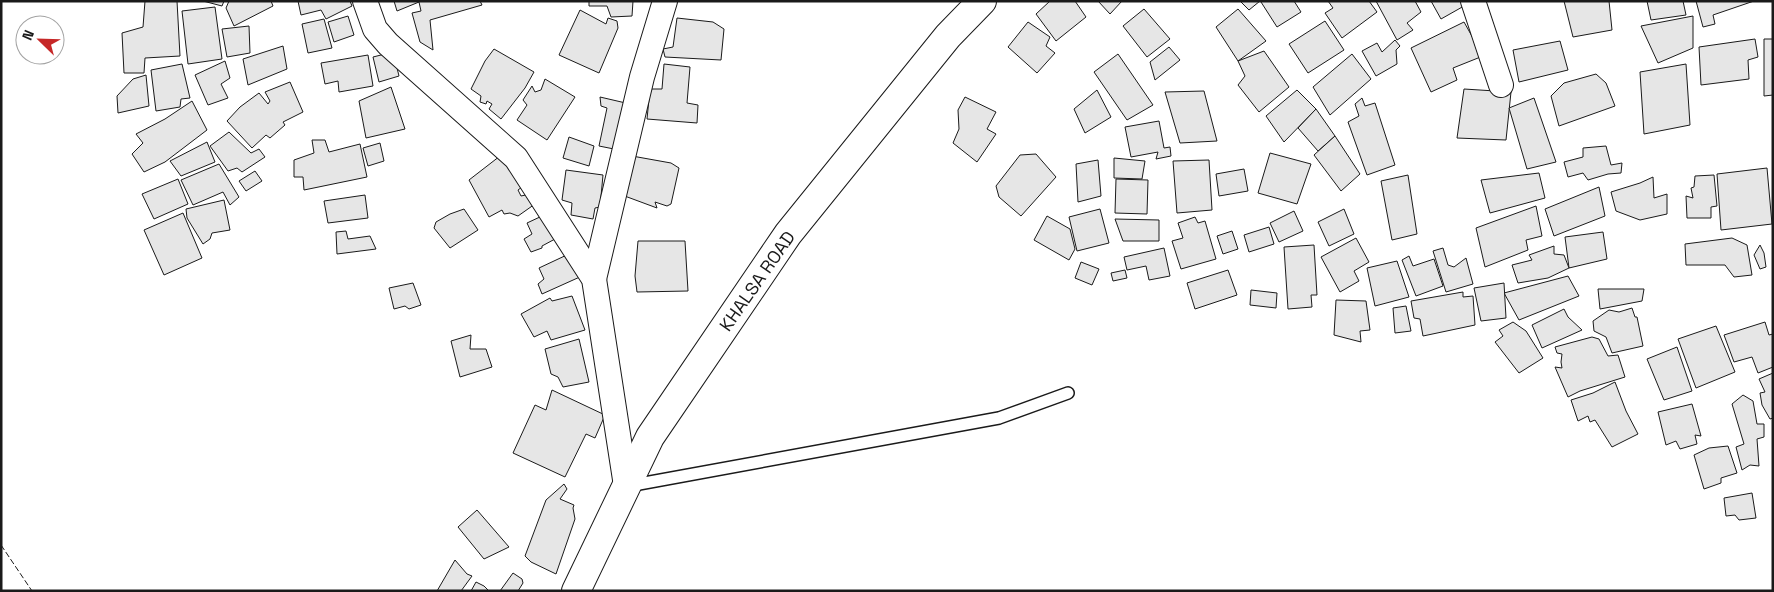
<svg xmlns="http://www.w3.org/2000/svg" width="1774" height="592" viewBox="0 0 1774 592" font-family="'Space Grotesk',sans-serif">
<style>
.building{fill:#e6e6e6;stroke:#1a1a1a}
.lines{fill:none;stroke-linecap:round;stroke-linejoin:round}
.lane-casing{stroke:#1a1a1a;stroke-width:14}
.street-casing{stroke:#1a1a1a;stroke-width:26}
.secondary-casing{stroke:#1a1a1a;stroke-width:30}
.lane{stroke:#fff;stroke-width:11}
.street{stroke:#fff;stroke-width:24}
.secondary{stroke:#fff;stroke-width:28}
.fence{stroke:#1a1a1a;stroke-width:1;stroke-dasharray:6 2.5;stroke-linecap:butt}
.labels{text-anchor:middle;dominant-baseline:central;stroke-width:4;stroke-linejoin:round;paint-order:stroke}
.street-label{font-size:18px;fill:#1a1a1a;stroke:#fff}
</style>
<rect width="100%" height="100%" fill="#fff"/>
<g class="building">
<path d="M145 1H177L180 56 145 58 144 73H124L122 33 143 27Z"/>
<path d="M203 1H224L222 6Z"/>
<path d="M229 1H271L273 6 234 26 226 8Z"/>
<path d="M298 1H350L352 6 326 19 321 10 301 15Z"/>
<path d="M394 1H480L482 5 430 20 433 50 420 42 412 13 421 11 419 2 397 11Z"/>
<path d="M589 1H633L632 16 611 17 607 6H589Z"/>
<path d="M1050 1H1075L1086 17 1056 41 1036 14Z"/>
<path d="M1098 1H1122L1110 14Z"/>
<path d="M1240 1H1260L1249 10Z"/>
<path d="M1262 1H1294L1301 12 1277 27 1261 2Z"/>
<path d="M1328 1H1369L1377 12 1342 38 1325 13 1333 8Z"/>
<path d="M1376 1H1415L1421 12 1407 23 1413 30 1397 40Z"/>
<path d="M1431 1H1463L1464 6 1441 19Z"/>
<path d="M1564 1H1609L1612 30 1573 37Z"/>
<path d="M1647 1H1683L1686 15 1651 20Z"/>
<path d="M1696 1H1754L1713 15 1715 24 1703 27Z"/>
<path d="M215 7 222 59 188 64 182 11Z"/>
<path d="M1144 9 1170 39 1147 57 1123 26Z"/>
<path d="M1238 9 1266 41 1238 61 1216 27Z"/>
<path d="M580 10 606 24 608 18 617 21 618 28 599 73 559 55Z"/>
<path d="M348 16 354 35 334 42 328 22Z"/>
<path d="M1693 16V48L1658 63 1641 26Z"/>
<path d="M677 18 713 22 724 29 721 60 665 57 663 49 673 47Z"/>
<path d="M324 19 332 48 308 53 302 24Z"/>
<path d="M1325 21 1344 50 1308 73 1289 44Z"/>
<path d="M1028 22 1050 37 1046 46 1055 53 1037 73 1008 47Z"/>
<path d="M1464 22 1483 56 1453 68 1457 80 1431 92 1411 48Z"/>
<path d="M249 26 250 53 227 57 222 29Z"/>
<path d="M1755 39 1758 57 1748 60 1749 79 1701 85 1699 47Z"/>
<path d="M1764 39H1773V95L1764 96Z"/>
<path d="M1395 40 1400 46 1396 50 1397 64 1376 76 1362 51 1377 43 1382 52Z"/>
<path d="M1560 41 1568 70 1519 82 1513 50Z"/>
<path d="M283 46 287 69 248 85 243 59Z"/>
<path d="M1169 47 1180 60 1155 80 1150 62Z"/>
<path d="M494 49 534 72 525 88 501 119 489 109 492 104 487 101 486 104 480 102 481 96 471 89 485 61Z"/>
<path d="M1264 51 1289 87 1259 112 1238 85 1245 76 1238 61Z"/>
<path d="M393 52 399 76 379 82 373 57Z"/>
<path d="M1118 54 1153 105 1127 120 1094 72Z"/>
<path d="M1352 54 1371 79 1330 115 1313 87Z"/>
<path d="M368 55 373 86 339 92 338 81 325 84 321 63Z"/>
<path d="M225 61 230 78 221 84 228 98 208 105 195 75Z"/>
<path d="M182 64 190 98 181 99 180 107 156 111 151 70Z"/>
<path d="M664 64 690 67 687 103 698 105 697 123 647 119 650 89H662Z"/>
<path d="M1686 64 1690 125 1644 134 1640 72Z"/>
<path d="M1596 74 1606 83 1615 106 1559 126 1551 96 1564 83Z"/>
<path d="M146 75 149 106 118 113 117 96 133 79Z"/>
<path d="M545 79 575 97 547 140 517 120 527 105 523 100 532 86 535 92 541 90Z"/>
<path d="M290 82 303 112 283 122 285 125 270 138 266 135 252 148 227 121 240 107 259 93 268 104 270 101 265 92Z"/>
<path d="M391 87 405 129 366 138 359 101Z"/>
<path d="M1464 89 1511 92 1506 140 1457 138Z"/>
<path d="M1097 90 1111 117 1085 133 1074 109Z"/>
<path d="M1297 90 1316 109 1284 142 1266 116Z"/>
<path d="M1204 91 1217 141 1180 143 1165 92Z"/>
<path d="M600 97 630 104 614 149 599 146 607 108 601 106Z"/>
<path d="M965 97 996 112 987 129 996 134 977 162 953 143 959 129 958 110Z"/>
<path d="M1362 98 1365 106 1375 103 1395 165 1367 175 1348 122 1359 116 1355 104Z"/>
<path d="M1534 98 1556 162 1527 169 1509 108Z"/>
<path d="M192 101 207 130 165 162 144 172 132 154 143 143 136 134 165 119Z"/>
<path d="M1316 109 1335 136 1318 151 1298 128Z"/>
<path d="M1159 121 1164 148 1170 147 1171 156 1156 159 1158 152 1131 157 1125 127Z"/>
<path d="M229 132 251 153 259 149 265 157 242 172 237 168 228 171 210 146Z"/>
<path d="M1335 136 1360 174 1341 191 1314 155Z"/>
<path d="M569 137 594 146 589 166 563 158Z"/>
<path d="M312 140H325L329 152 360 144 367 177 304 190 303 177H294V160L314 153Z"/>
<path d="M207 142 215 162 181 176 170 161Z"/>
<path d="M380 143 384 161 368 166 363 148Z"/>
<path d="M1606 146 1611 165 1622 163 1621 173 1608 174 1588 180 1583 173 1568 177 1564 162 1583 157V148Z"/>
<path d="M1270 153 1311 164 1297 204 1258 193Z"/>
<path d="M1036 154 1056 177 1021 216 999 197 996 186 1020 155Z"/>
<path d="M500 156 522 187 518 190 521 196 530 194 535 204 518 216 510 213 504 214 502 210 489 217 469 180Z"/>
<path d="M632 156 671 163 679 168 671 204 667 206 655 202 657 208 622 195Z"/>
<path d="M1114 158 1145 161 1142 179 1114 178Z"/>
<path d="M1098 160 1101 196 1078 202 1076 164Z"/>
<path d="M1209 160 1212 210 1177 213 1173 161Z"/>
<path d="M219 164 239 197 230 205 223 192 193 205 181 180Z"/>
<path d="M1767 168 1772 224 1721 230 1717 174Z"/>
<path d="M1244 169 1248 191 1219 196 1216 174Z"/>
<path d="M566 170 603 175 600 207 595 208 593 219 571 215 572 203 562 200Z"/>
<path d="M255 171 262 181 246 191 239 181Z"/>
<path d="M1539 173 1545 198 1490 213 1481 180Z"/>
<path d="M1408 175 1417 234 1392 240 1381 181Z"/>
<path d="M1714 175 1717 206 1711 207V218H1687L1686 196 1693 198 1691 188 1694 187 1695 176Z"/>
<path d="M1653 177 1654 198 1667 194V214L1640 220 1616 211 1611 192 1640 183Z"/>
<path d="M178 179 188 204 154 219 142 194Z"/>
<path d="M1116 179 1148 180 1147 214 1115 213Z"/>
<path d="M1599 187 1605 216 1554 236 1545 209Z"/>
<path d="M365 195 368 218 328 223 324 201Z"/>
<path d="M224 200 230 230 212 233 210 239 203 244 187 218 186 209Z"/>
<path d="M1536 206 1542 236 1526 240 1528 250 1485 267 1476 228Z"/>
<path d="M464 209 478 230 450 248 434 228 436 222 450 214Z"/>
<path d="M1100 209 1109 243 1077 251 1069 217Z"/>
<path d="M1344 209 1354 234 1329 246 1318 222Z"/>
<path d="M1294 211 1303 231 1279 242 1270 223Z"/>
<path d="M183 213 202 258 164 275 144 230Z"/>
<path d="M542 216 555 239 542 246V248L531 252 524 239 532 234 527 223Z"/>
<path d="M1047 216 1070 229 1075 249 1069 260 1034 240Z"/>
<path d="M1195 217 1198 223 1205 221 1216 259 1181 269 1172 241 1183 238 1178 223Z"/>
<path d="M1115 219 1159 220V241H1123Z"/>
<path d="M1269 227 1274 244 1249 252 1244 235Z"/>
<path d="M346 231 348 239 370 236 376 249 337 254 336 232Z"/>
<path d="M1232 231 1238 249 1223 254 1217 236Z"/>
<path d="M1603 232 1607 259 1569 268 1565 237Z"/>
<path d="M1356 238 1369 262 1354 271 1359 281 1340 292 1321 257Z"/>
<path d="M1732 238 1747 245 1752 275 1734 277 1725 265H1686L1685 244Z"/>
<path d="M638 241H685L688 291 637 292 635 276Z"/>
<path d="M1314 245 1317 295H1311L1312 307 1288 309 1284 247Z"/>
<path d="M1760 245 1764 253 1766 267 1760 269 1754 255Z"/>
<path d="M1554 246V254L1564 255 1569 268 1548 278 1518 283 1512 265 1532 260 1529 255Z"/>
<path d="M1164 248 1170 276 1149 280 1146 266 1127 270 1124 257Z"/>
<path d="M1443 248 1448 265 1454 267 1466 258 1473 284 1446 292 1433 251Z"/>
<path d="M571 253 582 276 542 294 538 284 544 279 539 268Z"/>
<path d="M1409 256 1413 266 1434 259 1443 286 1416 296 1402 260Z"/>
<path d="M1397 261 1409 297 1375 306 1367 268Z"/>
<path d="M1081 262 1099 269 1092 285 1075 278Z"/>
<path d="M1125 270 1127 278 1113 281 1111 273Z"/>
<path d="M1228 270 1237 295 1195 309 1187 283Z"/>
<path d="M1568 276 1579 296 1519 320 1504 293Z"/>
<path d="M413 283 421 305 409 309 405 306 394 309 389 288Z"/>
<path d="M1504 283 1506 318 1481 321 1474 288Z"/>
<path d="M1598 289H1644L1642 301 1600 309Z"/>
<path d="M1251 290 1277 293 1276 308 1250 305Z"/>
<path d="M1463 292V297L1473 296 1475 325 1423 336 1420 319 1414 318 1411 301Z"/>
<path d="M572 296 585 330 551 340 547 331 534 337 521 314 550 298 552 301Z"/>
<path d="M1336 300 1366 301 1370 330 1360 331 1361 342 1334 335Z"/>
<path d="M1406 306 1411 331 1395 333 1393 308Z"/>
<path d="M1632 308 1635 317H1637L1643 346 1612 353 1606 337 1594 331 1593 321 1609 310 1619 312Z"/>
<path d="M1564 309 1568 317 1582 330 1542 348 1532 325Z"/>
<path d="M1513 322 1526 331 1543 358 1519 373 1495 342 1503 336 1499 330Z"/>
<path d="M1765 322 1769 335 1773 334V367L1758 373 1752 357 1734 362 1724 335Z"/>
<path d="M1716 326 1735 372 1696 388 1678 339Z"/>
<path d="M471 335 470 349H486L492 367 460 377 451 341Z"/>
<path d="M1592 337 1599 339 1608 356 1618 355 1625 377 1580 391 1568 397 1555 367 1562 368 1561 362 1562 354 1557 353 1555 347Z"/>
<path d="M579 339 589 382 563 387 558 377 551 374 545 349Z"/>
<path d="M1677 347 1692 391 1664 400 1647 359Z"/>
<path d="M1773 373V418L1770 419 1762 405 1760 393 1765 392 1759 379Z"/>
<path d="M1615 382 1626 411 1638 434 1612 447 1595 420 1590 422 1588 416 1578 421 1571 400 1593 393Z"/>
<path d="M552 390 605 415 595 438 586 434 565 477 513 453 535 405 546 410Z"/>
<path d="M1743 395 1753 401 1757 424H1764V437L1757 439 1759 466 1750 465 1742 470 1736 447 1744 444 1732 404Z"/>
<path d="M1692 404 1701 436 1695 435 1697 444 1680 449 1676 441 1666 445 1658 412Z"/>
<path d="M1728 446 1737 473 1721 478V483L1704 489 1694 455 1709 448Z"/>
<path d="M564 484 567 489 560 499 574 505 573 508 575 519 556 574 531 562 525 556 546 500Z"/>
<path d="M1752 493 1756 518 1739 520 1735 515 1726 516 1724 498Z"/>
<path d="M477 510 509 547 484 559 458 527Z"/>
<path d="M455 560 467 574 472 576 461 591H437Z"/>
<path d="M513 573 522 579 523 583 518 591H500Z"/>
<path d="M476 582 484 586 489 591H471Z"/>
</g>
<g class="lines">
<g class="lane-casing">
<path id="lane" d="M628 486 999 418 1068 393"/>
</g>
<g class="street-casing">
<g id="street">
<path d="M365 1 375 29 388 44 516 158 594 279 626 486"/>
<path d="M1473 1 1501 85"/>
<path d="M594 279 642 77 665 1"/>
</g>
</g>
<g class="secondary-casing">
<path id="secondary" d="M576 591 650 437 788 234 948 36 982 1"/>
</g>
<use href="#lane" class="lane"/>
<use href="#street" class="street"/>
<use href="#secondary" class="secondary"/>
<path class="fence" d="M1 545 32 591"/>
</g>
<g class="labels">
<g class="street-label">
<text transform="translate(757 281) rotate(-55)">KHALSA ROAD</text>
</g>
</g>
<rect width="1774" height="592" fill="none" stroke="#1a1a1a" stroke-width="5"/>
<g transform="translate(40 40) rotate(293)"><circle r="24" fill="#ffffff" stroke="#a3a3a3"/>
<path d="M0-4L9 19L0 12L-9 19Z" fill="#c62828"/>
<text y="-8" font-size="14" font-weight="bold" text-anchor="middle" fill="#1a1a1a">N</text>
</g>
</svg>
